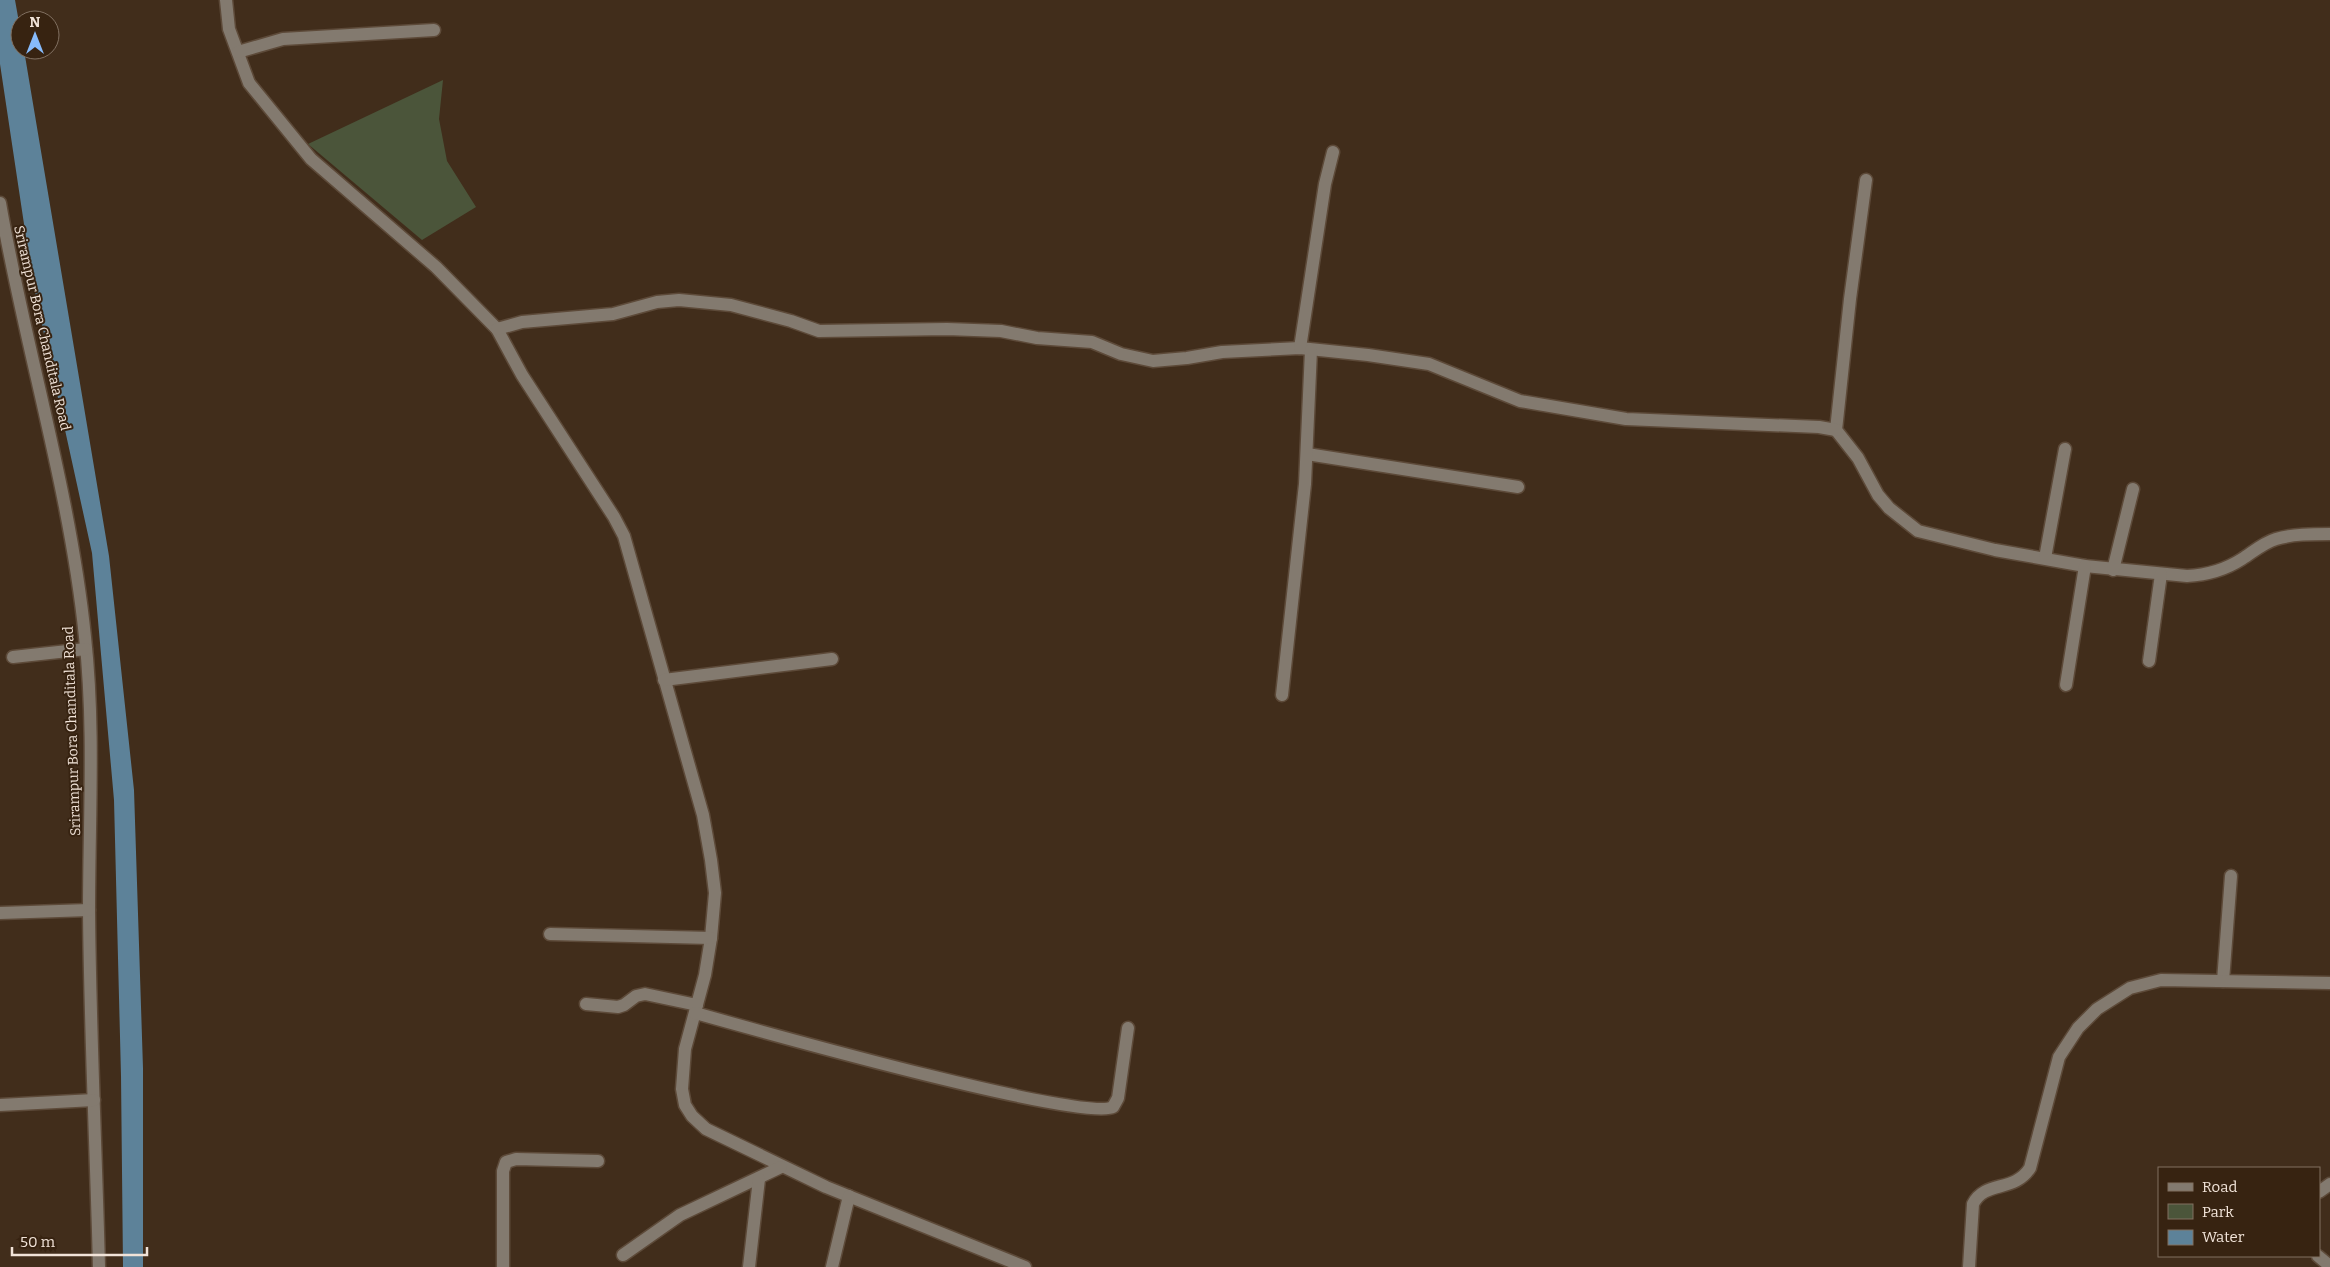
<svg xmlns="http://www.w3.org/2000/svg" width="2330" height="1267" viewBox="0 0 2330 1267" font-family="Bitter,serif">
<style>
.green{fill:#4b553a}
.water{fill:#5d8299}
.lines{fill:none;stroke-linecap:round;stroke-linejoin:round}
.minor-casing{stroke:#5d4a39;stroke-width:15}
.minor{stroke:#837a6f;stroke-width:12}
.labels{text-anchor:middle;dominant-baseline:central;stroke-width:4;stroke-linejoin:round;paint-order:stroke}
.street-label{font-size:14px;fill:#f1e3d8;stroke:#372311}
</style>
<rect width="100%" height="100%" fill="#412d1b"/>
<path class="green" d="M443 80 439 119 447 161 476 207 422 240 308 144Z"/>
<path class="water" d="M0 0H15L20 28V50H24L109 556 134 790 143 1068V1267H123L121 1076 114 800 92 553 33 284 0 64Z"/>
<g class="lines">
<g class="minor-casing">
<g id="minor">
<path d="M226 0 229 29 249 83 311 159 436 267 497 329 522 375 614 517 624 536 703 815 711 860 715 893 711 938 705 975 685 1049 682 1089 685 1105 692 1116 706 1129 826 1187 1025 1267"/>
<path d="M238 52 283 39 434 30"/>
<path d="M1866 180 1850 299 1836 430 1858 458 1878 495 1889 508 1918 531 1995 550 2085 566 2187 576C2207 575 2225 570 2242 559 2253 552 2263 543 2276 539 2293 534 2312 534 2330 534"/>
<path d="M0 203C25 348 70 490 85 637 95 728 89 820 89 911 90 1030 96 1149 99 1267"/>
<path d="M497 329 522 322 613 314 657 302 679 300 731 305 791 321 819 331 947 329 1001 331 1037 338 1092 342 1121 354 1153 361 1187 358 1222 352 1300 348 1368 355 1429 364 1520 401 1626 419 1819 427 1836 430"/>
<path d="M1300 348 1325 184 1333 152"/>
<path d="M1307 454 1518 487"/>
<path d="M2045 558 2065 449"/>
<path d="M2113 570 2133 489"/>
<path d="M13 657 86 649"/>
<path d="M2149 661 2161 574"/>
<path d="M664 680 832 659"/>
<path d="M2066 685 2085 566"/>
<path d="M1282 695 1305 484 1311 350"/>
<path d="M0 913 89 910"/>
<path d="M550 934 711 938"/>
<path d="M2223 981 2231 876"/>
<path d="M586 1004 618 1007 624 1005 636 996 645 994 697 1005"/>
<path d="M695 1013C749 1028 1083 1123 1113 1107L1118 1098 1128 1028"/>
<path d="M0 1105 94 1100"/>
<path d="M2319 1192 2330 1184"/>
<path d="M623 1255 680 1215 781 1167"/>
<path d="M2318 1256 2330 1266"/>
<path d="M503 1267V1171L506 1162 516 1159 598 1161"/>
<path d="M749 1267 759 1179"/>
<path d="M832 1267 849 1196"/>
<path d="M1969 1267 1973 1204C1985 1180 2014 1193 2030 1168L2059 1057 2078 1028 2097 1009 2130 988 2161 980 2330 983"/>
</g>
</g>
<use href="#minor" class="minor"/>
</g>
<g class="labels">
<g class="street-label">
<text transform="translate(42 328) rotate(77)">Srirampur Bora Chanditala Road</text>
<text transform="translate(72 731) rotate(-92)">Srirampur Bora Chanditala Road</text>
</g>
</g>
<rect x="2158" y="1167" width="162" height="90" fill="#372311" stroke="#817061"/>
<rect x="2168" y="1183" width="25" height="8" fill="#837a6f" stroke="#817061"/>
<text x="2202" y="1192" font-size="15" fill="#f1e3d8">Road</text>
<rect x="2168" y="1204" width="25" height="15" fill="#4b553a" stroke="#817061"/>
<text x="2202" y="1217" font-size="15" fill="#f1e3d8">Park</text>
<rect x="2168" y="1230" width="25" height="15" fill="#5d8299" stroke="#817061"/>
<text x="2202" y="1242" font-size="15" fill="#f1e3d8">Water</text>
<g transform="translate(35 35)"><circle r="24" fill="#372311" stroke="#817061"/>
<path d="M0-4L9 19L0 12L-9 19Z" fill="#87bbfb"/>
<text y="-8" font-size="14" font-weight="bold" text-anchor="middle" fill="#f1e3d8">N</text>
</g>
<path d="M12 1247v8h135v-8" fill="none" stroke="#f1e3d8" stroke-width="2.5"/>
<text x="20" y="1247" font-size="15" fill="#f1e3d8" stroke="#372311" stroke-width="4" paint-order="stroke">50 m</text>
</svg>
